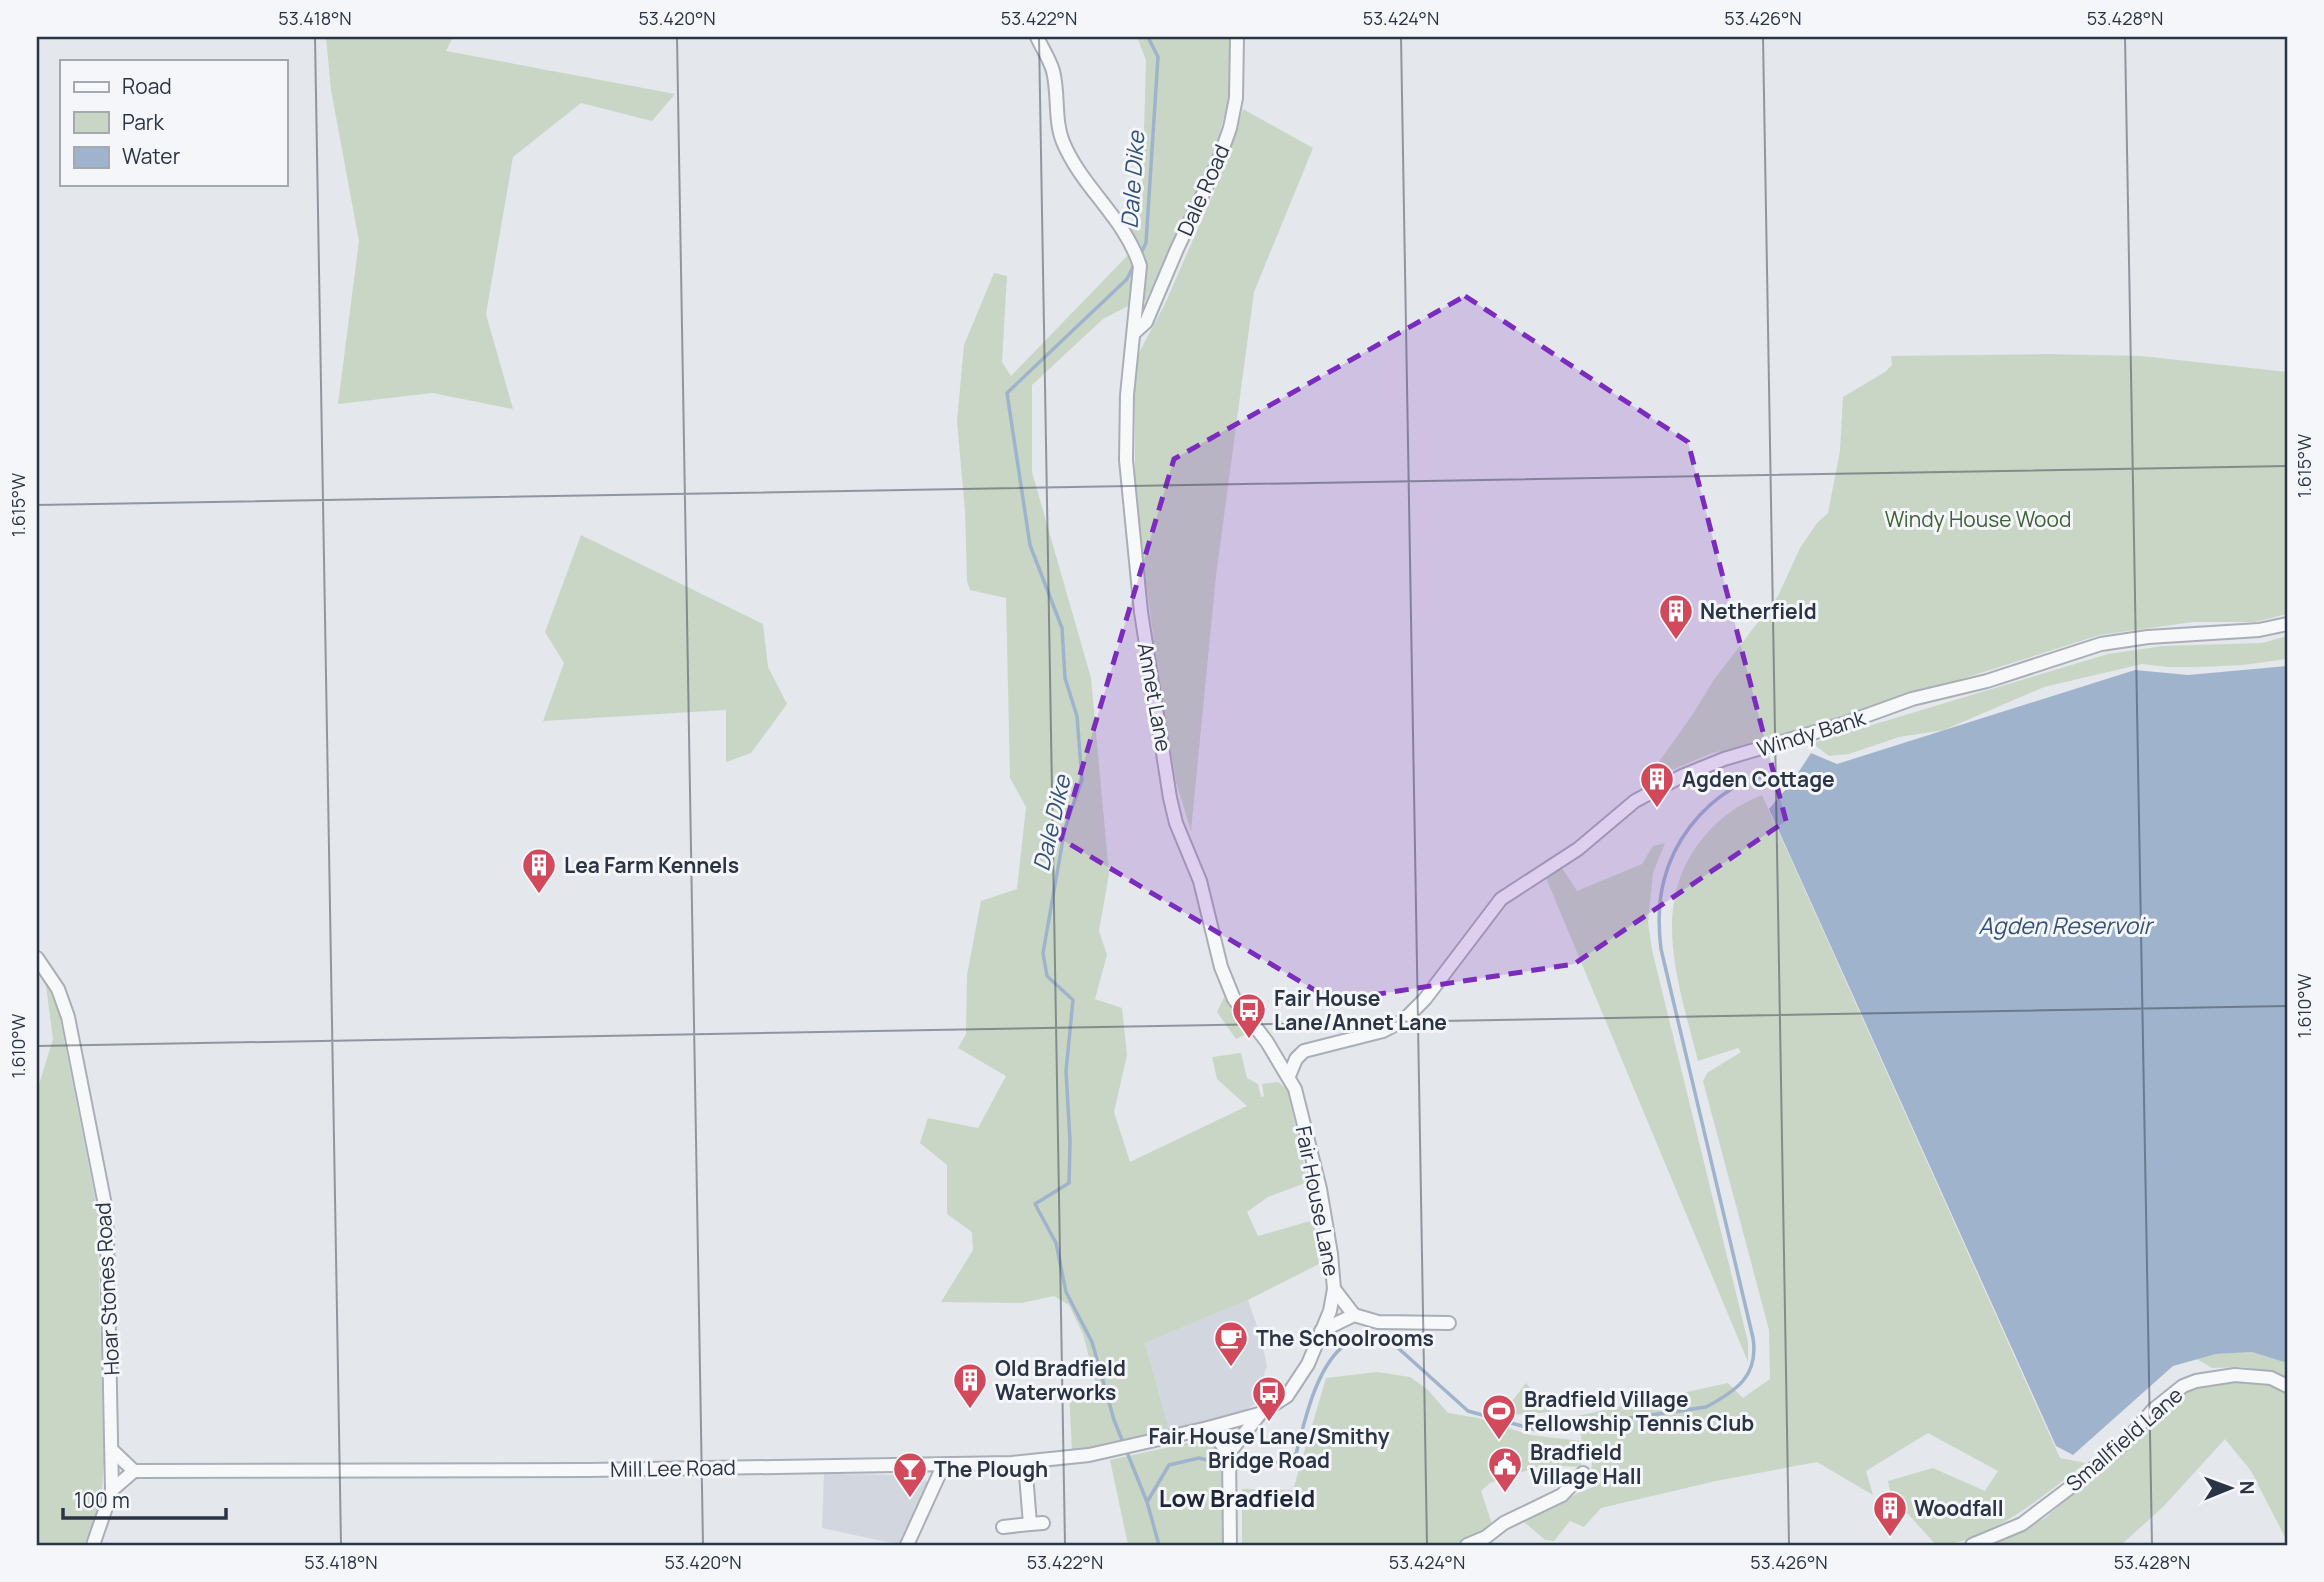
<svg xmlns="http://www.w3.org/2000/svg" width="2324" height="1582" viewBox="0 0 2324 1582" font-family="Manrope,sans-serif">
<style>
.built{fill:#d2d6de}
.green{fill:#c9d6c5}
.water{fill:#9fb4cc}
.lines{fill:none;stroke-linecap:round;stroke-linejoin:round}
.stream{stroke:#9fb4cc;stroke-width:3.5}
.minor-casing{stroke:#a9aeb7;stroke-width:16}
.minor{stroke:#f7f8fa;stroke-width:12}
.marked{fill:#7b2cbf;fill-opacity:0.2;stroke:#7b2cbf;stroke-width:5;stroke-dasharray:14 9;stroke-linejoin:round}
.ticks{fill:none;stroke:#2b3445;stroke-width:2;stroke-opacity:0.45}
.labels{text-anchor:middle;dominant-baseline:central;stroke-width:6;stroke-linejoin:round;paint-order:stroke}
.street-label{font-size:21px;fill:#2b3445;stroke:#f4f6f9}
.park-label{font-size:21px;fill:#3f6138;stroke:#f4f6f9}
.poi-label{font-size:21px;font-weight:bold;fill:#2b3445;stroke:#f4f6f9;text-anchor:start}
.water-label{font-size:23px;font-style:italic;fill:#34527a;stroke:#f4f6f9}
.quarter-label{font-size:24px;font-weight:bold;fill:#1d2536;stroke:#f4f6f9}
.neatline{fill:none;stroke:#2b3445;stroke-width:2.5}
.ticks-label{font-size:18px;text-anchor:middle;fill:#2b3445}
</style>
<rect width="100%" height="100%" fill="#e4e7ec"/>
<g class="built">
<path d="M1248 1300 1261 1338 1267 1366 1264 1374 1271 1394 1239 1414 1169 1429 1145 1343Z"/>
<path d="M824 1474 908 1475 929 1482 901 1545 822 1528Z"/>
</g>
<g class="green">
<path d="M326 37H453L446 51 675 94 652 121 581 103 513 157 486 314 513 409 432 393 338 404 359 241 331 90Z"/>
<path d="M1137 37H1232L1230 95 1212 161 1145 302 1144 262 1127 228 1142 204 1146 60Z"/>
<path d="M1243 109 1313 148 1254 292 1216 576 1191 831 1176 782 1162 701 1139 530 1135 491V360L1165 304 1225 166Z"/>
<path d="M1131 252 1136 268 1130 305 1103 319 1032 385V472L1091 678 1109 874 1099 931 1107 955 1095 999 1122 1008 1127 1055 1114 1112 1130 1162 1247 1106 1217 1079 1212 1057 1241 1053 1247 1078 1258 1084 1261 1097 1264 1096 1262 1084 1278 1082 1287 1089 1308 1182 1268 1197 1247 1212 1258 1236 1314 1220 1319 1264 1248 1300 1145 1343 1169 1429 1072 1452 1069 1390 1097 1388 1083 1334 1069 1305 1054 1296 1022 1303 941 1302 973 1250 972 1232 947 1214V1165L920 1143 928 1118 978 1128 1006 1076 958 1048 966 1034 967 975 981 901 1017 889 1026 807 1010 778 1006 598 970 590 967 581 965 511 957 421 964 345 994 273 1007 276 1002 362 1011 376Z"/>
<path d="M2049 354 2141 356 2287 372V614L2255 622H2193L2100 635 1798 731 1745 746 1712 753 1656 777H1648L1693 714 1713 681 1778 596 1800 548 1817 523 1828 513 1840 451 1843 397 1885 372 1892 365 1891 356Z"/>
<path d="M581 535 763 624 768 667 787 704 751 753 726 762V710L543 721 564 663 545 632Z"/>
<path d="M2287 636V659L2243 665 2197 667H2168L2142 664 2044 687 1944 730 1899 737 1849 754 1829 756 1812 743 2108 654 2163 646 2262 643Z"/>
<path d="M1762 795 2060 1458 2086 1463C2046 1493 1988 1545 1936 1545L1891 1495 1888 1481 1933 1468 1985 1491 1998 1471 1928 1433 1866 1471 1873 1495 1817 1462 1716 1481 1601 1508 1584 1527 1570 1521 1554 1541 1545 1540 1523 1521 1578 1493 1596 1486 1591 1473 1593 1450 1583 1442 1581 1467 1543 1465 1490 1483 1481 1491 1493 1527 1484 1536 1450 1545H1242V1489L1293 1490 1326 1378 1377 1372 1410 1377 1427 1389 1448 1413 1478 1418 1530 1435 1582 1441 1577 1416 1728 1383 1743 1398 1770 1379 1769 1330 1703 1081 1707 1073 1741 1052 1738 1048 1698 1061C1680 987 1648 906 1702 839 1719 818 1737 805 1762 795Z"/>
<path d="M1665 843 1653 873 1648 922 1652 950 1748 1342V1362L1546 878 1562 868 1577 891 1642 864 1653 846Z"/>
<path d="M45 978 59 1014 97 1208 104 1461 101 1504 84 1545H37V1091L53 1039Z"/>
<path d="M1225 995 1250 1032 1236 1039 1217 1012Z"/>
<path d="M2252 1352 2287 1363V1379L2273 1372 2243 1367 2212 1368 2197 1359 2216 1354Z"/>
<path d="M2241 1380 2265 1384 2287 1395V1541L2251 1471 2225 1439 2163 1507 2121 1545H1994L2045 1518 2129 1446 2184 1390 2198 1385Z"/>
<path d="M1526 1383 1551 1412 1501 1416Z"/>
<path d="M1197 1441C1212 1442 1221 1448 1225 1463V1545H1128L1110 1460Z"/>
</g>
<path class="water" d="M2287 666V1363L2252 1352 2216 1354 2173 1366 2073 1455 2056 1446 1769 809 1792 782 1811 753 1837 764 2135 670 2188 675Z"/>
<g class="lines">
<g class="stream">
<path d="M1140 255 1146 243 1158 57 1148 37"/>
<path d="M1134 265 1127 279 1007 393 1030 545 1062 628 1065 678 1077 716 1082 780 1065 828 1043 953 1047 976 1073 1000 1066 1071 1070 1141 1069 1183 1035 1204 1056 1243 1066 1292 1092 1342 1114 1420 1147 1502 1159 1545"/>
<path d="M1234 1468C1254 1473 1278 1462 1296 1454 1305 1420 1316 1366 1346 1344 1353 1339 1365 1338 1373 1335L1397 1347 1468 1411 1540 1431 1706 1407C1736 1391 1759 1376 1753 1338L1661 949C1658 925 1658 903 1664 880 1674 841 1700 808 1733 788 1739 785 1746 779 1753 778 1763 776 1785 780 1795 784"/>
<path d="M1147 1502 1169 1465 1199 1458 1226 1465"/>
</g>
<g class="minor-casing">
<g id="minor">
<path d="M1135 332 1146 322 1177 249 1218 162 1230 128 1236 98 1237 37"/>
<path d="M37 958 58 989 68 1017 105 1205 107 1237 112 1490 93 1545"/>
<path d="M1289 1076 1296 1059 1304 1051 1383 1031 1404 1020 1425 999 1501 899 1578 849 1635 801 1682 776 1724 759 1843 724 1912 699 1987 681 2101 644 2148 637 2259 630 2287 624"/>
<path d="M1334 1289 1354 1315"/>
<path d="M1321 1331 1354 1315 1378 1322 1449 1323"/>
<path d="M1208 1428 1229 1453 1230 1545"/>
<path d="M112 1450 134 1471 589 1470 1012 1463 1089 1455 1208 1428 1259 1414 1287 1396 1308 1364 1330 1311 1334 1289 1331 1254 1320 1189 1295 1089 1267 1042 1234 999 1221 967 1200 881 1176 823 1170 798 1141 612 1126 460 1127 395 1140 266C1125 218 1082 188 1063 142 1054 120 1059 94 1053 71 1050 60 1042 48 1037 37"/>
<path d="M1229 1453 1259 1415"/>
<path d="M1025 1462 1030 1524 1043 1523"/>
<path d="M112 1490 134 1471"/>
<path d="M1003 1527 1030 1524"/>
<path d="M907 1545 943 1466"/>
<path d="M1467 1545 1486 1537 1504 1523 1562 1495 1583 1473"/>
<path d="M1972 1545 2022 1524 2076 1483 2124 1443 2153 1410 2183 1386 2196 1381 2235 1375 2271 1378 2287 1386"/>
</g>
</g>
<use href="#minor" class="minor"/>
</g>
<path class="marked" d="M1465 296 1688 442 1786 821 1574 964 1333 1001 1061 839 1174 459Z"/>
<path class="ticks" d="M315 37 341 1545M677 37 703 1545M1039 37 1065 1545M1401 37 1427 1545M1763 37 1789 1545M2125 37 2152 1545M37 505 2287 466M37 1046 2287 1006"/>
<defs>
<g id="building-pin" transform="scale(1.75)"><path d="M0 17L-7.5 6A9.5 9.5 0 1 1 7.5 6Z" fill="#d1495b" stroke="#f4f6f9"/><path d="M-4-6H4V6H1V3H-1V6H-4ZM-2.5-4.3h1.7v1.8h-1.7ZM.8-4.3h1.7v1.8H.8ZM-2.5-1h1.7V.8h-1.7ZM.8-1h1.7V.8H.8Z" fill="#fff"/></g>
<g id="bus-pin" transform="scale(1.75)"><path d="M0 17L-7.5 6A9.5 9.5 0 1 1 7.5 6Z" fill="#d1495b" stroke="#f4f6f9"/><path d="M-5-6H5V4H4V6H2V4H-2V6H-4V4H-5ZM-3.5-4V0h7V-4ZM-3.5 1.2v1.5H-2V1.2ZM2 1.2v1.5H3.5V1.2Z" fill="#fff"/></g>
<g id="cafe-pin" transform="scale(1.75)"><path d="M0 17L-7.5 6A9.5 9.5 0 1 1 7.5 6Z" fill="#d1495b" stroke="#f4f6f9"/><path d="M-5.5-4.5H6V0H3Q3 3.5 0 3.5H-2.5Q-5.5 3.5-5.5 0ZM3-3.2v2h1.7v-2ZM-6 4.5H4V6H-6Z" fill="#fff"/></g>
<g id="stadium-pin" transform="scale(1.75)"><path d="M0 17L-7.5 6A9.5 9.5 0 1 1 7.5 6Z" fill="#d1495b" stroke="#f4f6f9"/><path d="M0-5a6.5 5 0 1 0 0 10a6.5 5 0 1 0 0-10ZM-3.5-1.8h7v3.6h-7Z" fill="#fff"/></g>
<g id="civic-pin" transform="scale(1.75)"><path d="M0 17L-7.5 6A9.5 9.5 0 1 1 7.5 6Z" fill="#d1495b" stroke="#f4f6f9"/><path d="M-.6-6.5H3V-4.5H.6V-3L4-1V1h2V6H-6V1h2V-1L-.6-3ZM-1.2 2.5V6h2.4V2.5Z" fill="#fff"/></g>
<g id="bar-pin" transform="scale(1.75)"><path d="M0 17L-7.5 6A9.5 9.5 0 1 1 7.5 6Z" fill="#d1495b" stroke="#f4f6f9"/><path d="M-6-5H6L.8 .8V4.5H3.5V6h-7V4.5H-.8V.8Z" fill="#fff"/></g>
</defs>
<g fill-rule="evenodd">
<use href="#building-pin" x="1676" y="611"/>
<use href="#building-pin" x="1657" y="779"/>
<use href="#building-pin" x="539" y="865"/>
<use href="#bus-pin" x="1249" y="1010"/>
<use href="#cafe-pin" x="1231" y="1338"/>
<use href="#building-pin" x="970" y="1380"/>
<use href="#bus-pin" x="1269" y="1393"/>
<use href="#stadium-pin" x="1499" y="1411"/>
<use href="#civic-pin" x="1505" y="1464"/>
<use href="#bar-pin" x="910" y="1469"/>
<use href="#building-pin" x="1890" y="1508"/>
</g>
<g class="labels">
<g class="street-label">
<text transform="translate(1203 190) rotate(-66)">Dale Road</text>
<text transform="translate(1155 697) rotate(80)">Annet Lane</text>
<text transform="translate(1811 733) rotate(-17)">Windy Bank</text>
<text transform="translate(1318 1201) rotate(79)">Fair House Lane</text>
<text transform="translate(107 1289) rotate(-93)">Hoar Stones Road</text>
<text transform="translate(2124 1439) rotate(-41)">Smallfield Lane</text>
<text transform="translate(673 1468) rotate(-1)">Mill Lee Road</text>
</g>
<g class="park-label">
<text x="1978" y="519">Windy House Wood</text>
</g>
<g class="poi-label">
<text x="1700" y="611">Netherfield</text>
<text x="1682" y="779">Agden Cottage</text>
<text x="564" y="865">Lea Farm Kennels</text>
<text x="1274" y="998">Fair House<tspan x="1274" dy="24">Lane/Annet Lane</tspan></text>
<text x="1256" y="1338">The Schoolrooms</text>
<text x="995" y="1368">Old Bradfield<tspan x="995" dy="24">Waterworks</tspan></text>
<text x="1524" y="1399">Bradfield Village<tspan x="1524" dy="24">Fellowship Tennis Club</tspan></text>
<text x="1269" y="1436" text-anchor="middle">Fair House Lane/Smithy<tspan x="1269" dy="24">Bridge Road</tspan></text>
<text x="1530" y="1452">Bradfield<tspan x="1530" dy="24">Village Hall</tspan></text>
<text x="934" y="1469">The Plough</text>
<text x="1914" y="1508">Woodfall</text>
</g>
<g class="water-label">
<text transform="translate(1132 180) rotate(-86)">Dale Dike</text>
<text transform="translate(1051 823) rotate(-77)">Dale Dike</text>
<text x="2065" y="925">Agden Reservoir</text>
</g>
<g class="quarter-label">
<text x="1237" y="1497">Low Bradfield</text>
</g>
</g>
<rect width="2324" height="1582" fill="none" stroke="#f4f6f9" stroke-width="77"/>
<rect x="60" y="60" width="228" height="126" fill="#f4f6f9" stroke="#a4a8b1" stroke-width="2"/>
<rect x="74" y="82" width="35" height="10" fill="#f7f8fa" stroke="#a4a8b1" stroke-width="2"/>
<text x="122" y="94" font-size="21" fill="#2b3445">Road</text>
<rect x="74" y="112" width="35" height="21" fill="#c9d6c5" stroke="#a4a8b1" stroke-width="2"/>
<text x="122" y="130" font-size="21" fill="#2b3445">Park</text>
<rect x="74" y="147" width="35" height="21" fill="#9fb4cc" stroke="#a4a8b1" stroke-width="2"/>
<text x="122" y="164" font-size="21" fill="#2b3445">Water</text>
<g transform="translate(2230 1488) rotate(89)" stroke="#f4f6f9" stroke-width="5" paint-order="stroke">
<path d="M0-5L12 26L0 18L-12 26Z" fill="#2b3445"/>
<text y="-10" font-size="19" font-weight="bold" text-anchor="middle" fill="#2b3445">N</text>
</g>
<path d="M63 1508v10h163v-10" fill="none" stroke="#2b3445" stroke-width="3.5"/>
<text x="74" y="1508" font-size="21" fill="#2b3445" stroke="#f4f6f9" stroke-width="5" paint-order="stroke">100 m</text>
<rect x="38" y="38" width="2248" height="1506" class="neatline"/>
<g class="ticks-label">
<text x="315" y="25">53.418°N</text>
<text x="677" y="25">53.420°N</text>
<text x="1039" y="25">53.422°N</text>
<text x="1401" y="25">53.424°N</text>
<text x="1763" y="25">53.426°N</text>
<text x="2125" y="25">53.428°N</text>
<text transform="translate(2305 466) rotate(-90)" y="6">1.615°W</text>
<text transform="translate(19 505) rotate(-90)" y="6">1.615°W</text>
<text transform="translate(2305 1006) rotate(-90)" y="6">1.610°W</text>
<text transform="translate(19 1046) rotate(-90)" y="6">1.610°W</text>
<text x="341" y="1569">53.418°N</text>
<text x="703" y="1569">53.420°N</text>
<text x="1065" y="1569">53.422°N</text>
<text x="1427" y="1569">53.424°N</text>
<text x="1789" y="1569">53.426°N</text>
<text x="2152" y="1569">53.428°N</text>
</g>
</svg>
